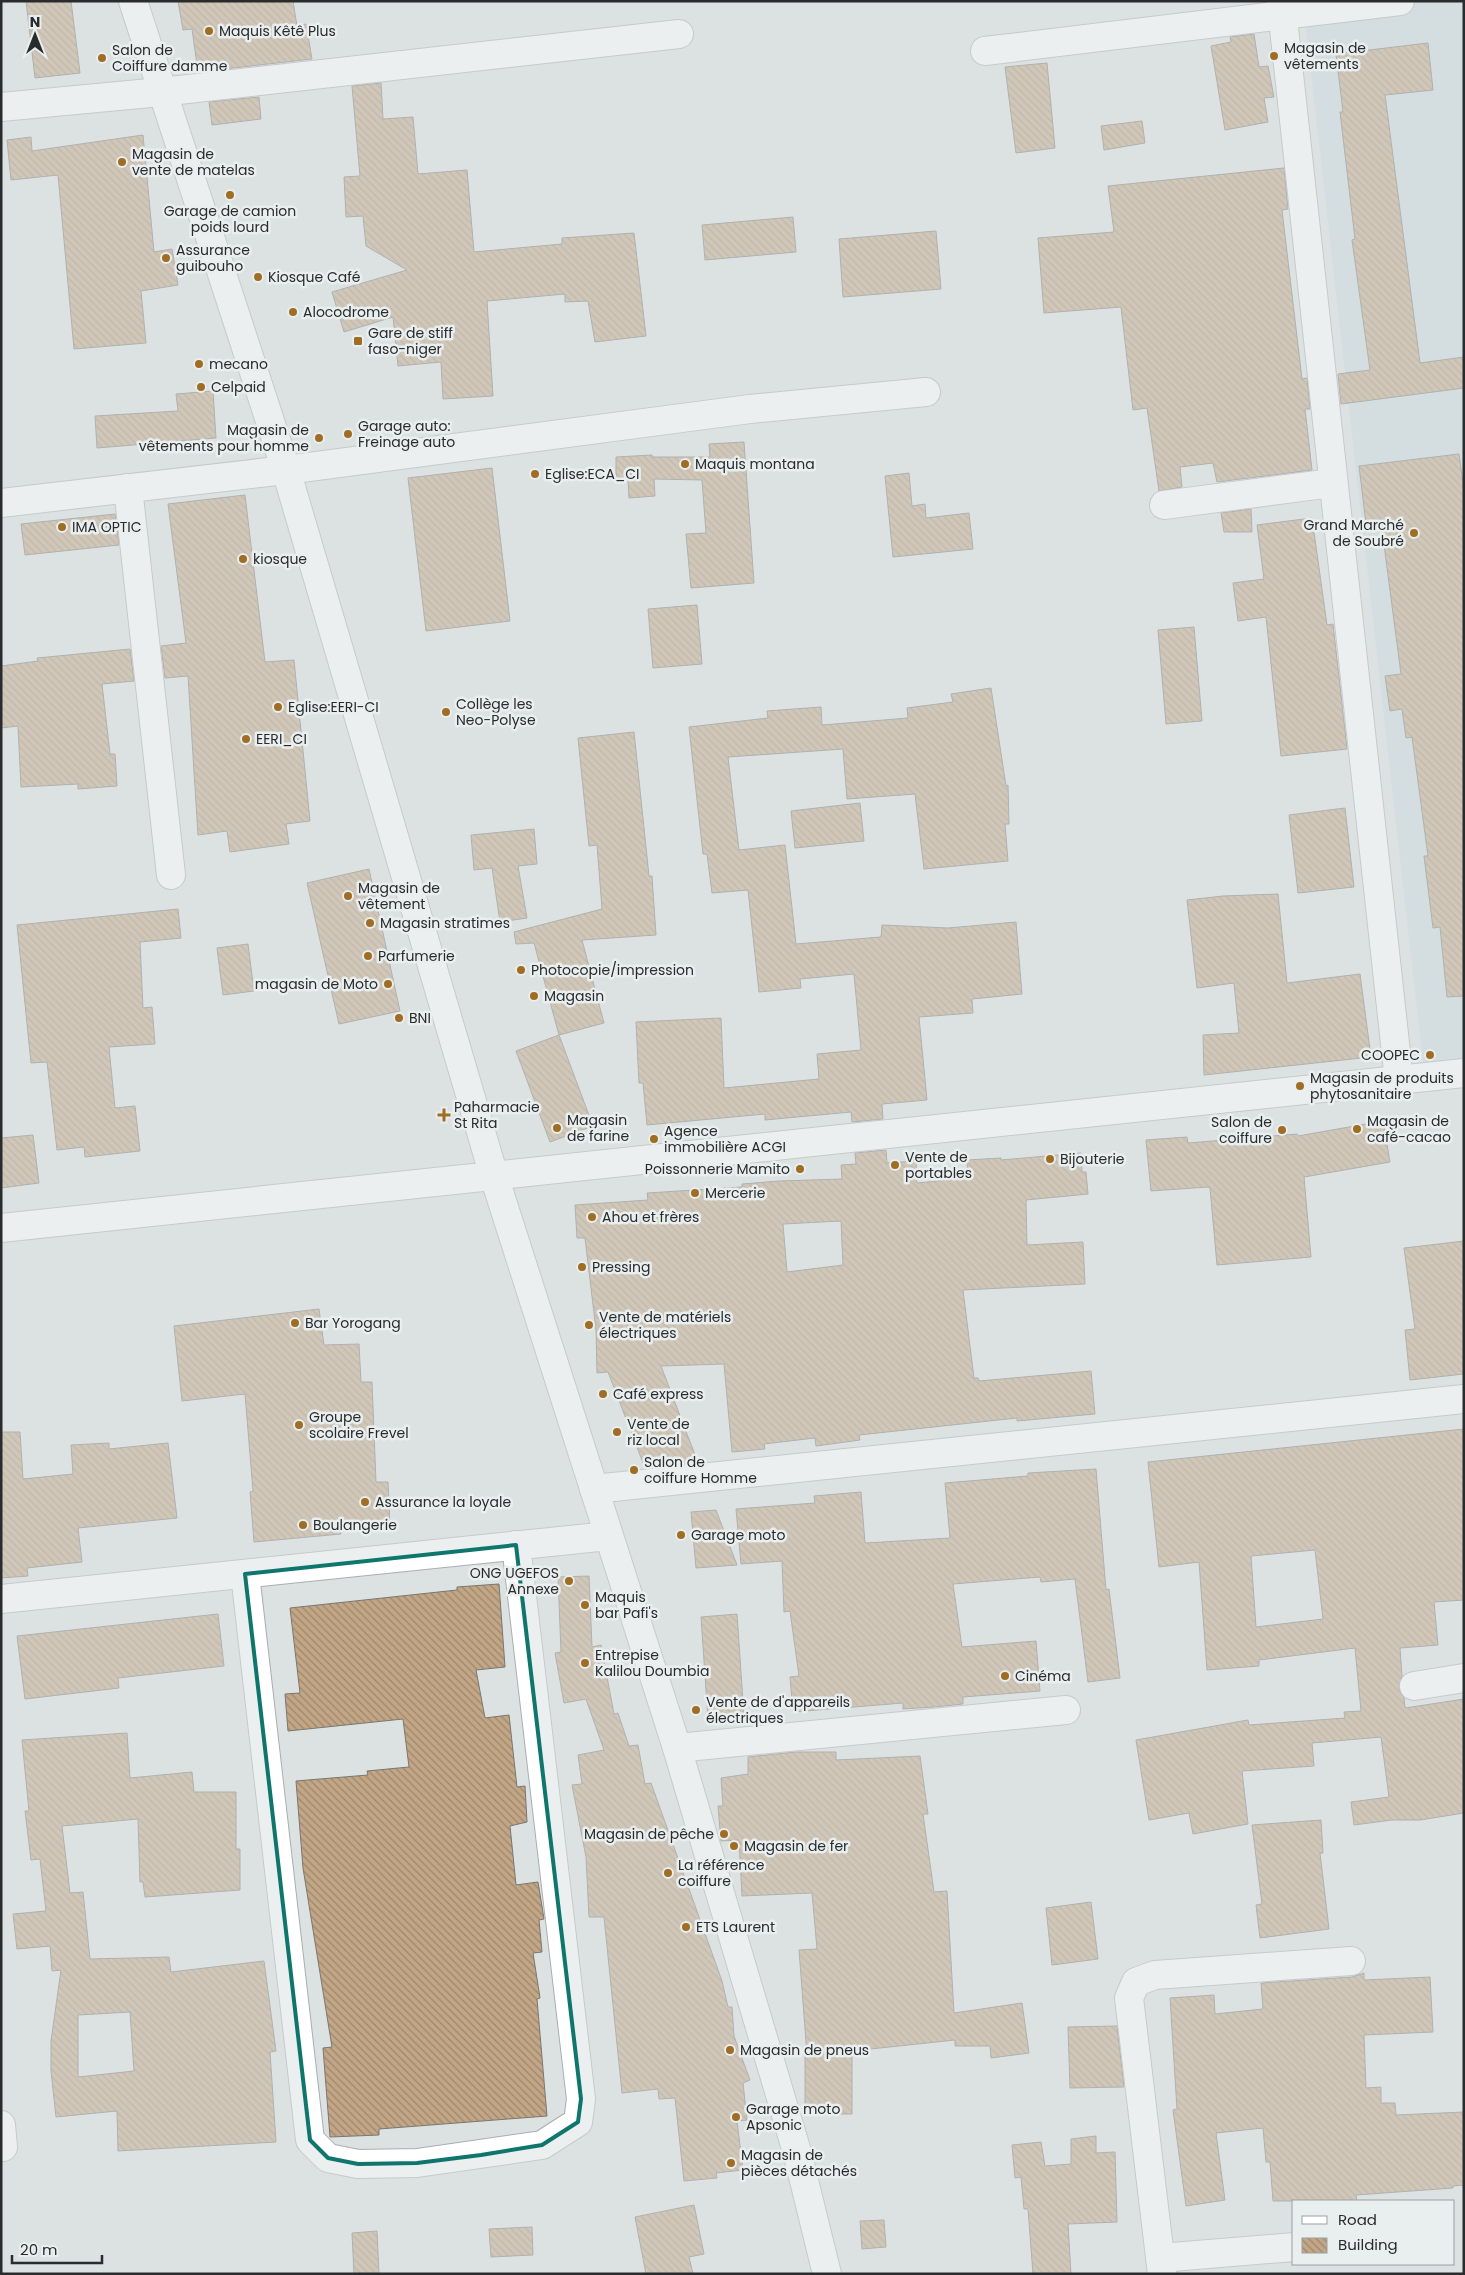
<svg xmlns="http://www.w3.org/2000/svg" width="1465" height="2275" viewBox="0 0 1465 2275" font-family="Poppins,sans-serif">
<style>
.built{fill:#c9d7db}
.building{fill:url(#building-back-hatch);stroke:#797773;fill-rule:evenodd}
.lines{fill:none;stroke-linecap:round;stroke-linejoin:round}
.minor-casing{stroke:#a9aeb0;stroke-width:30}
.major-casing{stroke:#a9aeb0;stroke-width:30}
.minor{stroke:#fff;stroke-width:28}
.major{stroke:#fff;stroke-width:28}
.marked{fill:none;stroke:#0f766e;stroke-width:4;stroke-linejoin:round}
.poi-dot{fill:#9f6d23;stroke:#e9eeef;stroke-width:2}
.labels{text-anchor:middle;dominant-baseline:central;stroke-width:5;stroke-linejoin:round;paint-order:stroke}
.poi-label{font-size:14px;fill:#292b2c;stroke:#e9eeef;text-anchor:start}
</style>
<defs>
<pattern id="building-back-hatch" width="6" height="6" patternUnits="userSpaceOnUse" patternTransform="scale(1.25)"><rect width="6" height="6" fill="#c2a685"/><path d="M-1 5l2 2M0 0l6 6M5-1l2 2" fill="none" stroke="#9e876d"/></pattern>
</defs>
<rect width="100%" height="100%" fill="#dce1e2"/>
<path class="built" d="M1303 1H1464V1066L1424 1070Z"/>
<g class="building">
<path d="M26 1H71L80 73 35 78Z"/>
<path d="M178 1H293L297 26 306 24 312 59 198 72 192 29 183 30Z"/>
<path d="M1254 34 1259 67 1268 66 1274 97 1264 98 1268 122 1225 130 1211 46 1231 42 1230 37Z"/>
<path d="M1428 43 1433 90 1385 95 1420 363 1464 357V388L1341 404 1338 374 1370 370 1352 240 1355 239 1340 112H1343L1336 54Z"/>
<path d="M1047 63 1055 148 1016 153 1005 67Z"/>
<path d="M381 83 383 119 413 117 418 174 467 170 474 252 562 244V238L634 233 646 336 595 342 588 301 565 302V294L487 301 493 396 443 399 441 362 398 366 393 317 344 332 332 292 407 270 366 246 363 216 346 217 344 177 360 176 352 86Z"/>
<path d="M259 97 261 119 212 125 209 102Z"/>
<path d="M1142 121 1145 143 1104 150 1101 126Z"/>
<path d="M143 135 154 252 172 249 178 285 141 291 146 343 74 349 58 175 11 180 7 140 31 137 32 151Z"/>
<path d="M1284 168 1288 209 1282 210 1302 379 1307 378 1310 409H1305L1312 470 1217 482 1213 463 1180 467 1182 487 1159 491 1147 408 1133 410 1121 307 1044 313 1038 238 1114 232 1108 186Z"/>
<path d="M793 217 796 252 705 260 702 225Z"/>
<path d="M936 231 941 289 843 297 839 239Z"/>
<path d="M213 391 216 438 97 448 95 416 178 411 176 394Z"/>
<path d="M744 442 754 583 691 588 686 534 706 533 702 480 654 479 655 496 629 498 628 479H616V457L652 455V457H710L709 444Z"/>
<path d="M1459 454 1464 491V996L1447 997 1440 927 1433 928 1424 856H1428L1412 737 1406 738 1402 709 1390 711 1385 676 1401 674 1381 522 1366 524 1359 466Z"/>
<path d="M492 468 510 621 426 631 408 478Z"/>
<path d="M909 473 912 506 925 504 926 518 969 513 973 549 893 557 885 476Z"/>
<path d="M245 495 265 662 294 660 310 821 286 824 289 844 230 852 227 831 198 835 188 676 165 678 161 646 186 643 168 504Z"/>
<path d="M1251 509 1252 532H1224L1221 513Z"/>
<path d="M115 514 119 545 25 555 21 524Z"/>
<path d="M1312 518 1327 625 1333 624 1347 749 1281 756 1266 617 1238 621 1233 583 1264 579 1257 525Z"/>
<path d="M697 605 702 664 653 668 648 609Z"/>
<path d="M1194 627 1202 721 1166 724 1158 630Z"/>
<path d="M130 649 134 681 102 684 110 754H115L117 786 78 789V784L21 787 18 726 1 728V666L38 661 37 658Z"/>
<path d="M991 688 1006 786 1008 785 1009 824H1005L1008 861 924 869 915 794 847 799 843 749 728 757 739 850 785 845 796 944 881 937 882 925 948 928 1016 922 1022 994 972 999 973 1013 919 1017 927 1100 882 1104 883 1119 852 1122 851 1112 765 1120V1114L647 1125 643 1083H639L636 1022 721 1018 724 1088 819 1079 817 1054 861 1050 854 974 800 979 801 988 759 992 748 890 712 893 707 854H703L689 727 768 718 767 711 821 707 822 725 908 718 907 708 953 702 951 694Z"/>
<path d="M634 732 649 876H652L656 935 582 940 604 1023 559 1035 534 943 516 944 514 932 602 909 597 845 589 846 578 738Z"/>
<path d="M860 803 864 841 795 848 791 811Z"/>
<path d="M1345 808 1354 887 1298 893 1289 815Z"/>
<path d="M534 829 537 864 518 866 527 918 500 922 492 868 474 870 471 835Z"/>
<path d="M369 869 400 1011 339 1024 307 883Z"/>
<path d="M1278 894 1287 983 1360 974 1371 1057 1204 1075 1203 1035 1239 1033 1234 983 1197 988 1187 900 1223 896Z"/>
<path d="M178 909 181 938 140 942 143 1008 152 1007 155 1044 109 1047 115 1108 135 1106 140 1151 85 1157 84 1147 57 1150 47 1062 31 1063 17 925Z"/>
<path d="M248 944 254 991 223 995 217 948Z"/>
<path d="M559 1035 593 1126 550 1142 516 1051Z"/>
<path d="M1383 1121 1390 1162 1304 1177 1311 1257 1217 1265 1210 1188 1208 1187 1151 1191 1146 1140 1187 1137 1188 1143 1297 1134 1298 1136Z"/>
<path d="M33 1135 39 1183 1 1188V1138Z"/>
<path d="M886 1150 887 1163 916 1161 917 1183 968 1178 967 1160 1001 1158V1160L1081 1153 1082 1172H1086L1088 1194 1026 1200 1027 1245 1083 1242 1085 1284 963 1290 974 1378H978L979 1381 1091 1371 1095 1414 1017 1421V1418L859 1435 860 1440 816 1446 815 1438 764 1444 765 1449 732 1452 724 1364 661 1366 697 1460 688 1464 645 1468 608 1372 597 1373 596 1330 585 1238H577L575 1205 648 1200 647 1193 742 1187V1184L779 1181 842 1179 841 1165 856 1164 855 1153ZM841 1221 843 1265 787 1272 783 1224Z"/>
<path d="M1464 1241V1374L1410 1380 1405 1330 1415 1329 1404 1248Z"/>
<path d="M319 1309 324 1345 359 1344 361 1382H372L376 1482H388L390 1527 340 1529 341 1534 254 1542 250 1492 253 1491 245 1394 182 1401 174 1326Z"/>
<path d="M1464 1429V1600L1434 1602 1438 1645 1400 1648 1402 1676 1399 1688 1404 1698 1405 1708 1464 1699V1813L1420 1820H1392L1354 1825 1351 1802 1389 1797 1381 1737 1312 1743 1314 1766 1242 1771 1248 1824 1193 1834 1189 1813 1149 1820 1136 1740 1248 1720 1249 1725 1345 1718 1344 1712 1361 1711 1355 1648 1259 1660V1666L1207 1670 1199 1562 1159 1567 1148 1462ZM1315 1550 1323 1619 1256 1627 1251 1556Z"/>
<path d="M1 1432H20L23 1479 73 1474 71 1445 109 1443V1449L168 1443 177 1518 78 1528 82 1562 27 1568 28 1576 1 1578Z"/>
<path d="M1096 1469 1106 1590 1109 1589 1120 1678 1088 1682 1075 1579 1041 1582 1040 1577 953 1584 962 1647 1036 1641 1040 1691 963 1697V1704L934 1707 903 1709V1703L793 1712 790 1677 799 1676 790 1611 784 1612 782 1561 741 1564 736 1509 815 1503 814 1496 861 1492 865 1543 950 1538 945 1483 1028 1476V1473Z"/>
<path d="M716 1510 737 1565 696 1568 691 1512Z"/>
<path d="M589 1576 592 1647 601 1645 614 1714 618 1713 629 1746 638 1745 645 1784 651 1783 722 1981 728 2007H732L734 2036 750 2080 743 2083 747 2120 737 2121 743 2170 716 2173 717 2178 684 2181 675 2098 659 2099 658 2089 622 2093 604 1917H589L586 1857 572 1785 582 1784 578 1755 604 1750 586 1699 564 1703 555 1653 561 1652 558 1577Z"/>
<path d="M499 1584 505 1667 476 1670 485 1718 509 1715 517 1787 525 1786 527 1822 510 1826 516 1885 538 1882 544 1919 539 1920 542 1952 533 1953 540 1998 537 1999 547 2116 379 2129V2135L330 2137 323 2048 332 2047 303 1868 296 1781 368 1775 367 1771 409 1767 403 1719 288 1731 285 1694 300 1693 290 1608 457 1590V1587Z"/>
<path d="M218 1614 224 1666 118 1678 119 1688 25 1699 17 1636Z"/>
<path d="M737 1614 744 1716 708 1719 701 1617Z"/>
<path d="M127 1733 130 1778 192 1772 194 1792H236V1849H240V1890L145 1897 143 1882H140L138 1819 62 1826 70 1893 83 1892 90 1959 169 1957 171 1972 264 1961 276 2051 270 2052 276 2142 118 2151 117 2111 56 2117 51 2071V2041L61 1970 52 1971 50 1946 17 1949 13 1914 46 1911 40 1859 31 1860 25 1811H29L22 1740ZM130 2012 134 2071 78 2077V2015Z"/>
<path d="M796 1752H836V1760L920 1756 928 1814H923L934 1892 947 1891 954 2013 1022 2003 1029 2053 991 2058 990 2046H955V2040L852 2051V2114H805V2055H807L799 1950 817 1949 812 1893 742 1896 739 1840 721 1841 718 1806H723L721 1778 748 1774V1757Z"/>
<path d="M1321 1820 1323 1853H1320L1329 1929 1260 1938 1256 1905 1262 1904 1252 1825Z"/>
<path d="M1091 1902 1098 1959 1052 1965 1046 1908Z"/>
<path d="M1364 1973V1980L1430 1977 1433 2032 1364 2035 1366 2088 1381 2087V2103H1395L1396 2115 1464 2112V2185L1453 2186V2188L1356 2195 1357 2201H1273L1270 2162H1266L1263 2128 1216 2133 1225 2200 1186 2206 1173 2110 1177 2109 1170 1998 1214 1995 1215 2014 1263 2009 1261 1983 1352 1977Z"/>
<path d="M1117 2026 1124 2087 1070 2088 1068 2027Z"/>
<path d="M1096 2136V2153L1115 2152 1117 2222 1068 2224 1071 2274H1033L1028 2209H1024L1021 2177 1015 2178 1012 2145 1041 2142 1045 2166 1071 2164V2139Z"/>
<path d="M694 2205 704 2254 689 2257 693 2274H646L635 2217Z"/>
<path d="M884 2220 886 2247 862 2249 860 2221Z"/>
<path d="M532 2227 533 2255 491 2257 489 2229Z"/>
<path d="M377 2231 379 2274H354L352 2233Z"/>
</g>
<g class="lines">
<g class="minor-casing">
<g id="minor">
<path d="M1281 1 1399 1080"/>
<path d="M985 51 1400 1"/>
<path d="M1 107 161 92 679 34"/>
<path d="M128 488 171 875"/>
<path d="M1 503 286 470 750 409 926 392"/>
<path d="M1164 505 1332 483"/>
<path d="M1 1228 1464 1073"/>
<path d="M594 1489 1464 1399"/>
<path d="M245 1574 310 2140 328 2158 358 2164 417 2163 542 2145 578 2122 581 2099 516 1545"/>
<path d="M1 1599 608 1536"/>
<path d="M1414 1686 1464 1678"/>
<path d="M677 1748 1066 1710"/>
<path d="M1 2125 3 2147"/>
<path d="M1160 2258 1294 2247"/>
<path d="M1162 2274 1129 1998 1136 1982 1155 1975 1351 1961"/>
</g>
</g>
<g class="major-casing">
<path id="major" d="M133 1 286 470 494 1176 677 1748 797 2152 827 2274"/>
</g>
<use href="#minor" class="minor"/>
<use href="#major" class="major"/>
</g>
<path d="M0 0H1465V2275H0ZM516 1545 581 2099 578 2122 542 2145 481 2155 417 2163 358 2164 328 2158 310 2140 245 1574Z" fill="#dce1e2" fill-opacity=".55" fill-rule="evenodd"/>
<path class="marked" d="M516 1545 581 2099 578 2122 542 2145 481 2155 417 2163 358 2164 328 2158 310 2140 245 1574Z"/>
<g class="poi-dot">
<circle cx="209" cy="31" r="5"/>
<circle cx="1274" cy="56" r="5"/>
<circle cx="102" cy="58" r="5"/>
<circle cx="122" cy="162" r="5"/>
<circle cx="230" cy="195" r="5"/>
<circle cx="166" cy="258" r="5"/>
<circle cx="258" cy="277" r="5"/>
<circle cx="293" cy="312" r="5"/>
<rect x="353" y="336" width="10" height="10" rx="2.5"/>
<circle cx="199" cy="364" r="5"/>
<circle cx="201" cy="387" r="5"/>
<circle cx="348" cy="434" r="5"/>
<circle cx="319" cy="438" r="5"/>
<circle cx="685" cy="464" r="5"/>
<circle cx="535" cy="474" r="5"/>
<circle cx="62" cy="527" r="5"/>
<circle cx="1414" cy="533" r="5"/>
<circle cx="243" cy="559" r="5"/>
<circle cx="278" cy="707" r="5"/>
<circle cx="446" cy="712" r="5"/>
<circle cx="246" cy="739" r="5"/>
<circle cx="348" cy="896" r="5"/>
<circle cx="370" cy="923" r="5"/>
<circle cx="368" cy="956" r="5"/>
<circle cx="521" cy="970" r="5"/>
<circle cx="388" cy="984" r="5"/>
<circle cx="534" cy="996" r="5"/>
<circle cx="399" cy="1018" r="5"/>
<circle cx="1430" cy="1055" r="5"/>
<circle cx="1300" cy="1086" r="5"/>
<path d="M441.5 1107.5h5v5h5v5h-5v5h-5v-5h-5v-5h5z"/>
<circle cx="557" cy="1128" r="5"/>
<circle cx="1357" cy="1129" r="5"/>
<circle cx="1282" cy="1130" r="5"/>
<circle cx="654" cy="1139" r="5"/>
<circle cx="1050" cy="1159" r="5"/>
<circle cx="895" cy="1165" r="5"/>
<circle cx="800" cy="1169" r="5"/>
<circle cx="695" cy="1193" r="5"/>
<circle cx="592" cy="1217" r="5"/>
<circle cx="582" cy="1267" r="5"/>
<circle cx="295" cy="1323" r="5"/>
<circle cx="589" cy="1325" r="5"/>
<circle cx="603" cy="1394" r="5"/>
<circle cx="299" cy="1425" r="5"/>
<circle cx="617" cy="1432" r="5"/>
<circle cx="634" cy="1470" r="5"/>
<circle cx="365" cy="1502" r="5"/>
<circle cx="303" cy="1525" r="5"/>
<circle cx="681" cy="1535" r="5"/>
<circle cx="569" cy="1581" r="5"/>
<circle cx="585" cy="1605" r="5"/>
<circle cx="585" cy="1663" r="5"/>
<circle cx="1005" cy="1676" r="5"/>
<circle cx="696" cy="1710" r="5"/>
<circle cx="724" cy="1834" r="5"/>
<circle cx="734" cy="1846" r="5"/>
<circle cx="668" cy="1873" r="5"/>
<circle cx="686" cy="1927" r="5"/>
<circle cx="730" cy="2050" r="5"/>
<circle cx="736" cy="2117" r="5"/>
<circle cx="731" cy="2163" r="5"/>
</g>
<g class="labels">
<g class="poi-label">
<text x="219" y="31">Maquis Kêtê Plus</text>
<text x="1284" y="48">Magasin de<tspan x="1284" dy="16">vêtements</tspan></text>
<text x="112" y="50">Salon de<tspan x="112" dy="16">Coiffure damme</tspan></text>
<text x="132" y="154">Magasin de<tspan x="132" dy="16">vente de matelas</tspan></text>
<text x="230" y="211" text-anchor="middle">Garage de camion<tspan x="230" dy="16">poids lourd</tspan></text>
<text x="176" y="250">Assurance<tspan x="176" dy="16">guibouho</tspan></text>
<text x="268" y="277">Kiosque Café</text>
<text x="303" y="312">Alocodrome</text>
<text x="368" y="333">Gare de stiff<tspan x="368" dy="16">faso-niger</tspan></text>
<text x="209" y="364">mecano</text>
<text x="211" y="387">Celpaid</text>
<text x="358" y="426">Garage auto:<tspan x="358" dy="16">Freinage auto</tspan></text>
<text x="309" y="430" text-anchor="end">Magasin de<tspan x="309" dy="16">vêtements pour homme</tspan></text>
<text x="695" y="464">Maquis montana</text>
<text x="545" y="474">Eglise:ECA_CI</text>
<text x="1404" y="525" text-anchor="end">Grand Marché<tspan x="1404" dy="16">de Soubré</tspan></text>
<text x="72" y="527">IMA OPTIC</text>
<text x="253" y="559">kiosque</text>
<text x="456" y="704">Collège les<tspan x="456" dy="16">Neo-Polyse</tspan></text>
<text x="288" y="707">Eglise:EERI-CI</text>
<text x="256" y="739">EERI_CI</text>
<text x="358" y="888">Magasin de<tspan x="358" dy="16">vêtement</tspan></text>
<text x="380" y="923">Magasin stratimes</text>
<text x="378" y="956">Parfumerie</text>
<text x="531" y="970">Photocopie/impression</text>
<text x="378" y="984" text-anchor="end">magasin de Moto</text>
<text x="544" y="996">Magasin</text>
<text x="409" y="1018">BNI</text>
<text x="1420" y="1055" text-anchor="end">COOPEC</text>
<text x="1310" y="1078">Magasin de produits<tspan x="1310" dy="16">phytosanitaire</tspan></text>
<text x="454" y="1107">Paharmacie<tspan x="454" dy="16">St Rita</tspan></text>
<text x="567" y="1120">Magasin<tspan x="567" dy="16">de farine</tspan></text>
<text x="1367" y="1121">Magasin de<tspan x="1367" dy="16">café-cacao</tspan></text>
<text x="1272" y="1122" text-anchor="end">Salon de<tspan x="1272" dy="16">coiffure</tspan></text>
<text x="664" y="1131">Agence<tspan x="664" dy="16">immobilière ACGI</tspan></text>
<text x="905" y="1157">Vente de<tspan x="905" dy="16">portables</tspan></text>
<text x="1060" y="1159">Bijouterie</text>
<text x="790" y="1169" text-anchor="end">Poissonnerie Mamito</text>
<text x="705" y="1193">Mercerie</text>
<text x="602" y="1217">Ahou et frères</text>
<text x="592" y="1267">Pressing</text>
<text x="599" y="1317">Vente de matériels<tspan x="599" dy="16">électriques</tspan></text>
<text x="305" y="1323">Bar Yorogang</text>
<text x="613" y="1394">Café express</text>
<text x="309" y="1417">Groupe<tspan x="309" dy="16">scolaire Frevel</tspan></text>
<text x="627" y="1424">Vente de<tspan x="627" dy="16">riz local</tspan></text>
<text x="644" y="1462">Salon de<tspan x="644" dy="16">coiffure Homme</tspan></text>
<text x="375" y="1502">Assurance la loyale</text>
<text x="313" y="1525">Boulangerie</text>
<text x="691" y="1535">Garage moto</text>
<text x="559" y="1573" text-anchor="end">ONG UGEFOS<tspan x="559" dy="16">Annexe</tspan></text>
<text x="595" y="1597">Maquis<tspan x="595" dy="16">bar Pafi's</tspan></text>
<text x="595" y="1655">Entrepise<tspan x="595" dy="16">Kalilou Doumbia</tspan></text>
<text x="1015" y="1676">Cinéma</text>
<text x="706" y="1702">Vente de d'appareils<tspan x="706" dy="16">électriques</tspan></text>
<text x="714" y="1834" text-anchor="end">Magasin de pêche</text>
<text x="744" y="1846">Magasin de fer</text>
<text x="678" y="1865">La référence<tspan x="678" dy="16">coiffure</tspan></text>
<text x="696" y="1927">ETS Laurent</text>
<text x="740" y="2050">Magasin de pneus</text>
<text x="746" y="2109">Garage moto<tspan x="746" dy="16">Apsonic</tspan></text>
<text x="741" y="2155">Magasin de<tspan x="741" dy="16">pièces détachés</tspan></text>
</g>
</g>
<rect width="1465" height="2275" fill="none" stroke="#292b2c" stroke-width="5"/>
<rect x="1292" y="2200" width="162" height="65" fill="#e9eeef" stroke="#9ca0a1"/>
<rect x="1302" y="2216" width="25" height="8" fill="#ffffff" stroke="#9ca0a1"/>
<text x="1338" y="2225" font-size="15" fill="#292b2c">Road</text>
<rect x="1302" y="2238" width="25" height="15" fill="url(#building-back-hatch)" stroke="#9ca0a1"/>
<text x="1338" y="2250" font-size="15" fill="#292b2c">Building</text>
<g transform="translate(35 35)" stroke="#e9eeef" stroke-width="4" paint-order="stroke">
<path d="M0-4L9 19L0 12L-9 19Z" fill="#292b2c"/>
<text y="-8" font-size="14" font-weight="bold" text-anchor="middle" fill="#292b2c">N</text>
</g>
<path d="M12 2255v8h90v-8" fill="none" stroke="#292b2c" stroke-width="2.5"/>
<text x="20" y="2255" font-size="15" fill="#292b2c" stroke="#e9eeef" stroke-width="4" paint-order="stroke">20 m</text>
</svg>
